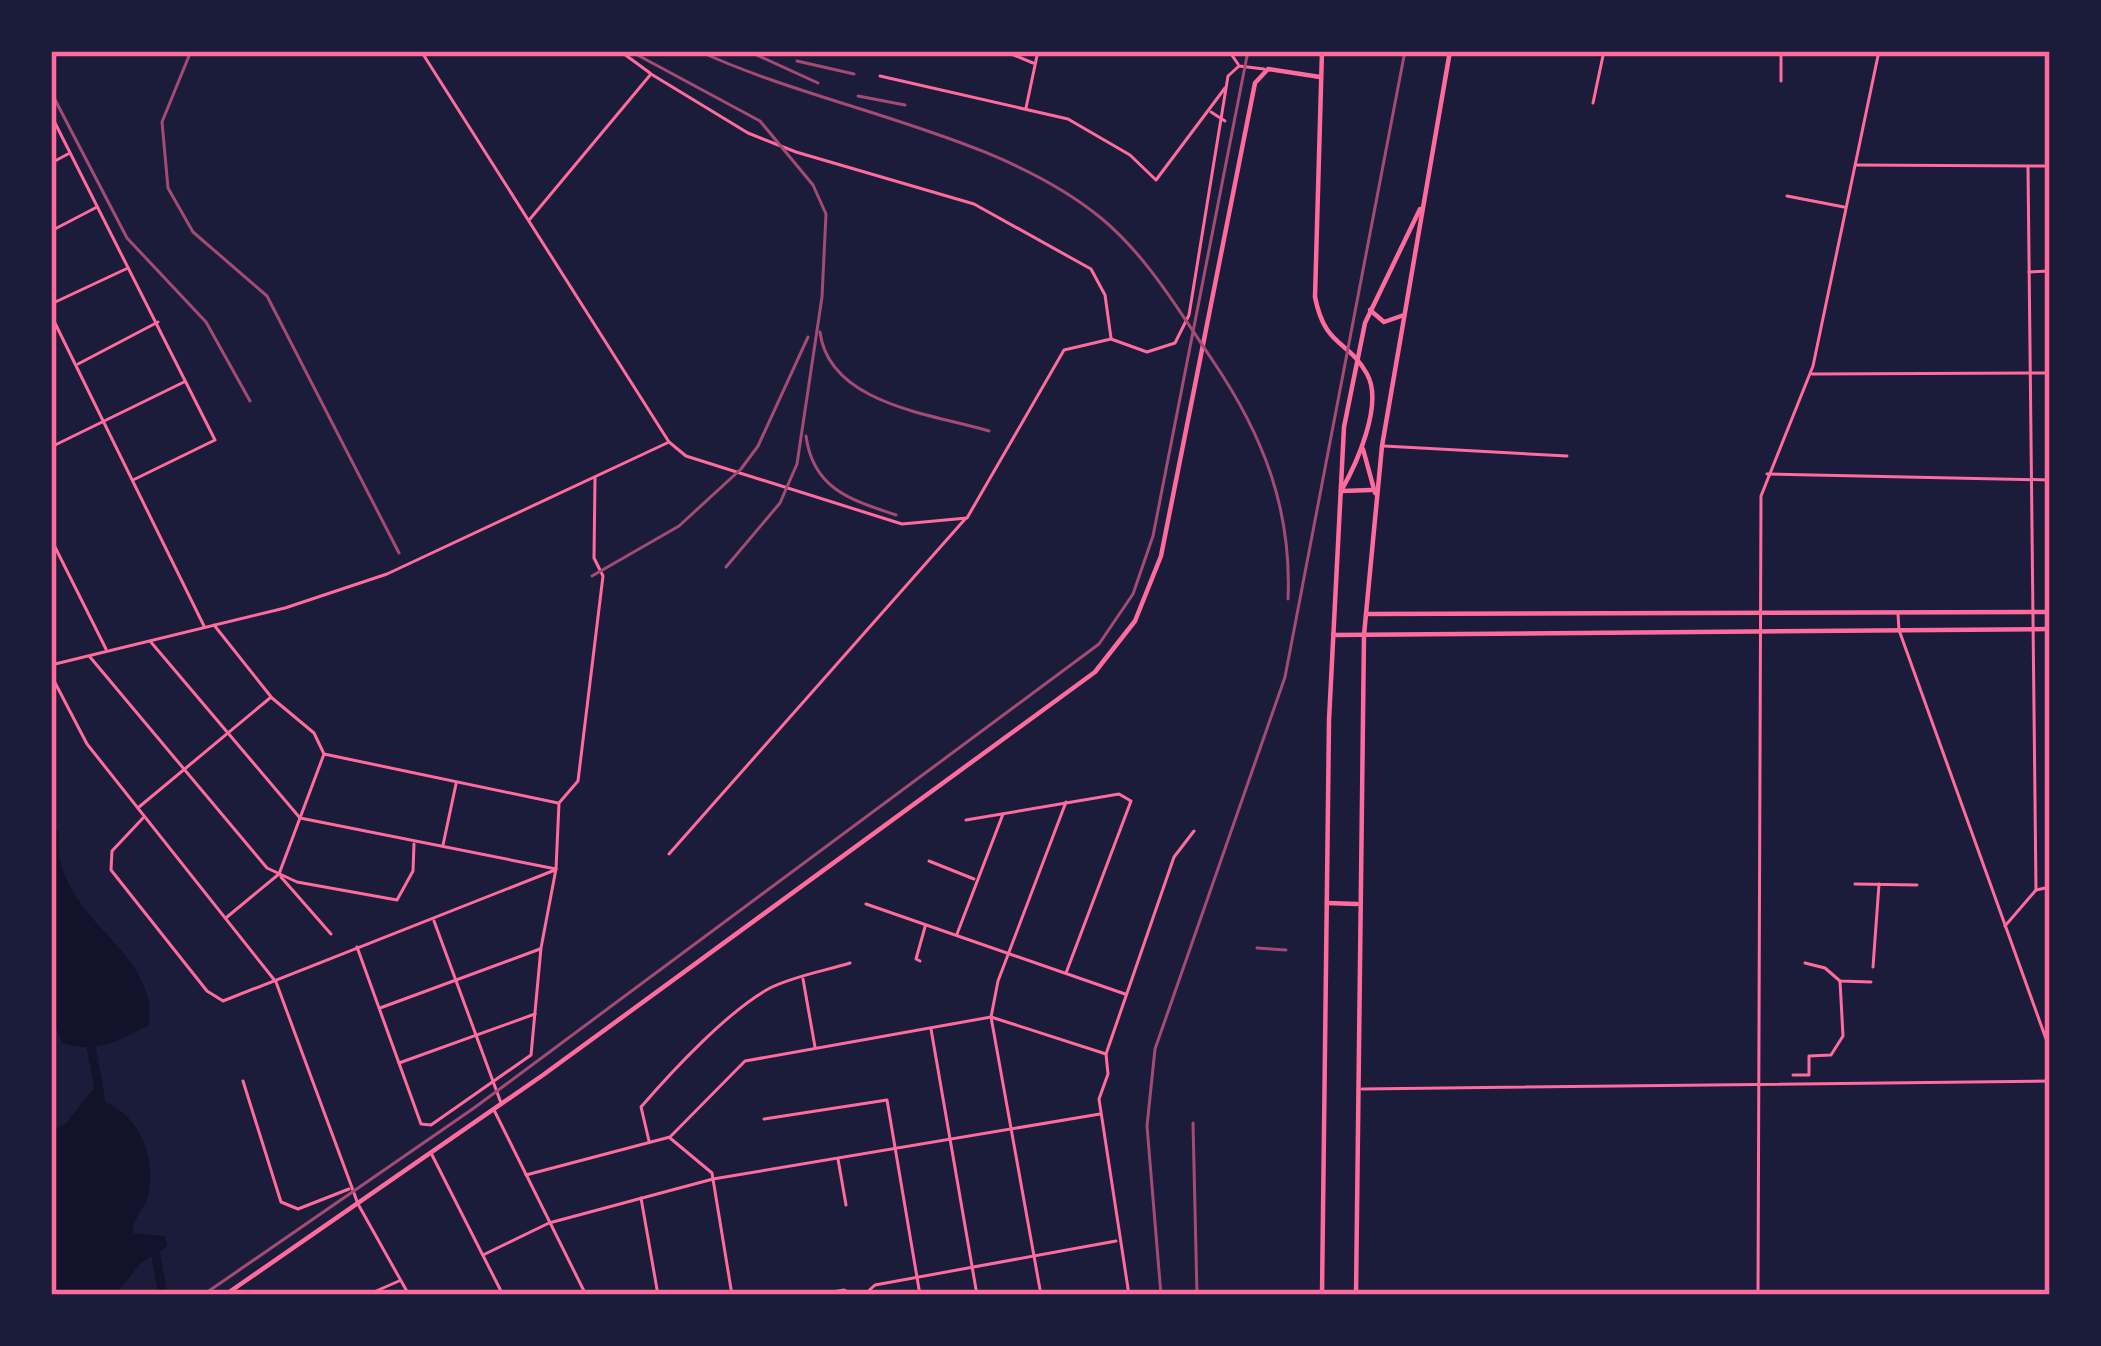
<svg xmlns="http://www.w3.org/2000/svg" width="2101" height="1346" viewBox="0 0 2101 1346" font-family="Roboto,sans-serif">
<style>
.water{fill:#12122b}
.lines{fill:none;stroke-linecap:round;stroke-linejoin:round}
.river{stroke:#12122b;stroke-width:9}
.minor{stroke:#ff6b9d;stroke-width:3}
.tertiary{stroke:#ff6b9d;stroke-width:3}
.secondary{stroke:#ff6b9d;stroke-width:4.5}
.primary{stroke:#ff6b9d;stroke-width:4.5}
.tram{stroke:#a44b75;stroke-width:3}
.rail{stroke:#a44b75;stroke-width:3}
.neatline{fill:none;stroke:#ff6b9d;stroke-width:4.5}
</style>
<rect width="100%" height="100%" fill="#1b1b3a"/>
<g class="water">
<path d="M51 824 59 832C50 919 160 947 149 1025 118 1041 97 1054 62 1043L53 1020Z"/>
<path d="M102 1078 105 1102C141 1117 158 1160 147 1199 143 1212 132 1218 133 1233L164 1236 168 1246 140 1264 115 1295H51V1132L66 1123Z"/>
</g>
<g class="lines">
<g class="river">
<path d="M90 1041 100 1095"/>
<path d="M155 1250 163 1295"/>
</g>
<g class="minor">
<path d="M620 51 650 73"/>
<path d="M1004 51 1033 63"/>
<path d="M1229 51 1238 64"/>
<path d="M1781 51V81"/>
<path d="M880 76 1068 119 1130 155 1156 180 1225 88"/>
<path d="M1593 103 1604 51"/>
<path d="M1026 108 1038 51"/>
<path d="M1211 112 1225 121"/>
<path d="M51 115 215 440 133 480"/>
<path d="M51 163 68 154"/>
<path d="M1856 165 2050 166"/>
<path d="M1787 196 1844 207"/>
<path d="M51 231 97 207"/>
<path d="M2029 272 2050 271"/>
<path d="M51 304 128 268"/>
<path d="M51 315 204 626"/>
<path d="M78 364 158 322"/>
<path d="M1812 374 2050 373"/>
<path d="M1384 446 1567 456"/>
<path d="M51 447 184 382"/>
<path d="M1767 474 2050 480"/>
<path d="M51 539 106 649"/>
<path d="M214 625 272 698 314 733 324 754 558 803"/>
<path d="M150 641 300 818 556 869"/>
<path d="M90 657 267 868 297 882 397 900 413 871 414 844"/>
<path d="M139 807 270 698"/>
<path d="M143 818 112 851 111 870 207 991 223 1001 555 870"/>
<path d="M966 820 1119 794 1131 801 1066 973"/>
<path d="M443 845 456 784"/>
<path d="M669 854 966 518"/>
<path d="M929 861 974 879"/>
<path d="M281 877 331 934"/>
<path d="M1855 884 1917 885"/>
<path d="M2036 890 2050 887"/>
<path d="M866 904 1125 994"/>
<path d="M227 917 279 874 324 754"/>
<path d="M434 921 501 1103"/>
<path d="M2005 926 2036 890 2028 167"/>
<path d="M957 934 1003 814"/>
<path d="M357 947 421 1124 431 1125 531 1055 541 948 556 869 559 803 578 781 603 576 594 558 595 478"/>
<path d="M920 961 916 959 925 927"/>
<path d="M1805 963 1825 968 1840 981 1871 982"/>
<path d="M1873 967 1879 884"/>
<path d="M803 979 815 1047"/>
<path d="M380 1008 540 949"/>
<path d="M931 1029 977 1295"/>
<path d="M399 1063 535 1014"/>
<path d="M1793 1075H1809V1056L1831 1055 1843 1036 1840 981"/>
<path d="M243 1081 281 1202 298 1209 349 1189"/>
<path d="M494 1110 586 1295"/>
<path d="M764 1119 887 1100 920 1295"/>
<path d="M670 1138 712 1173 732 1295"/>
<path d="M649 1141 641 1107C673 1070 729 1010 770 988 794 976 824 971 850 963"/>
<path d="M431 1153 503 1295"/>
<path d="M838 1159 846 1205"/>
<path d="M526 1175 670 1137 745 1061 991 1017 1106 1054"/>
<path d="M641 1198 658 1295"/>
<path d="M483 1255 549 1223 713 1179 1100 1114"/>
<path d="M367 1295 399 1281"/>
<path d="M815 1295 844 1290 854 1295"/>
<path d="M864 1295 875 1285 1116 1241"/>
<path d="M1041 1295 991 1017 998 981 1066 802"/>
<path d="M1129 1295 1099 1099 1108 1074 1106 1054 1174 857 1194 831"/>
</g>
<g class="tertiary">
<path d="M421 51 669 442 686 456 902 524 967 518 1064 350 1111 339 1147 352 1175 343 1189 315 1228 76 1239 66 1264 69"/>
<path d="M530 219 651 74 748 133 796 152 974 204 1091 269 1105 295 1111 338"/>
<path d="M1898 614 1899 630 2050 1050"/>
<path d="M51 665 285 608 387 574 667 443"/>
<path d="M51 675 87 744 276 982 358 1204 409 1295"/>
<path d="M1362 1089 2050 1081"/>
<path d="M1758 1295 1761 496 1813 366 1879 51"/>
</g>
<g class="secondary">
<path d="M1322 51 1315 297C1325 348 1348 339 1367 374 1384 404 1356 465 1341 491"/>
<path d="M225 1295 543 1075 1095 672 1135 621 1161 556 1255 83 1268 69 1320 77"/>
</g>
<g class="primary">
<path d="M1370 310 1384 322 1404 315"/>
<path d="M1363 449 1375 493"/>
<path d="M1342 491 1371 490"/>
<path d="M1366 614 2050 612"/>
<path d="M1333 635 2050 629"/>
<path d="M1327 903 1357 904"/>
<path d="M1322 1295 1329 720 1344 427 1365 323 1420 209"/>
<path d="M1356 1295 1364 635 1382 446 1450 51"/>
</g>
<path class="tram" d="M203 1295 474 1108 1099 644 1133 594 1153 536 1248 51"/>
<g class="rail">
<path d="M191 51 162 122 168 188 193 232 267 296 399 553"/>
<path d="M630 51 760 121 813 185 826 214 822 297 797 464 780 503 726 567"/>
<path d="M699 51C823 109 997 132 1101 218 1148 257 1179 311 1213 361 1263 435 1292 509 1288 599"/>
<path d="M748 51 818 83"/>
<path d="M797 61 854 74"/>
<path d="M51 92 127 238 206 322 250 401"/>
<path d="M858 96 905 105"/>
<path d="M820 332C829 404 932 414 989 431"/>
<path d="M806 436C813 489 851 500 896 515"/>
<path d="M592 576 679 526 741 469 758 446 808 337"/>
<path d="M1257 948 1286 950"/>
<path d="M1193 1123 1197 1295"/>
<path d="M1161 1295 1147 1126 1155 1049 1285 677 1405 51"/>
</g>
</g>
<rect width="2101" height="1346" fill="none" stroke="#1b1b3a" stroke-width="108"/>
<rect x="54" y="54" width="1993" height="1238" class="neatline"/>
</svg>
